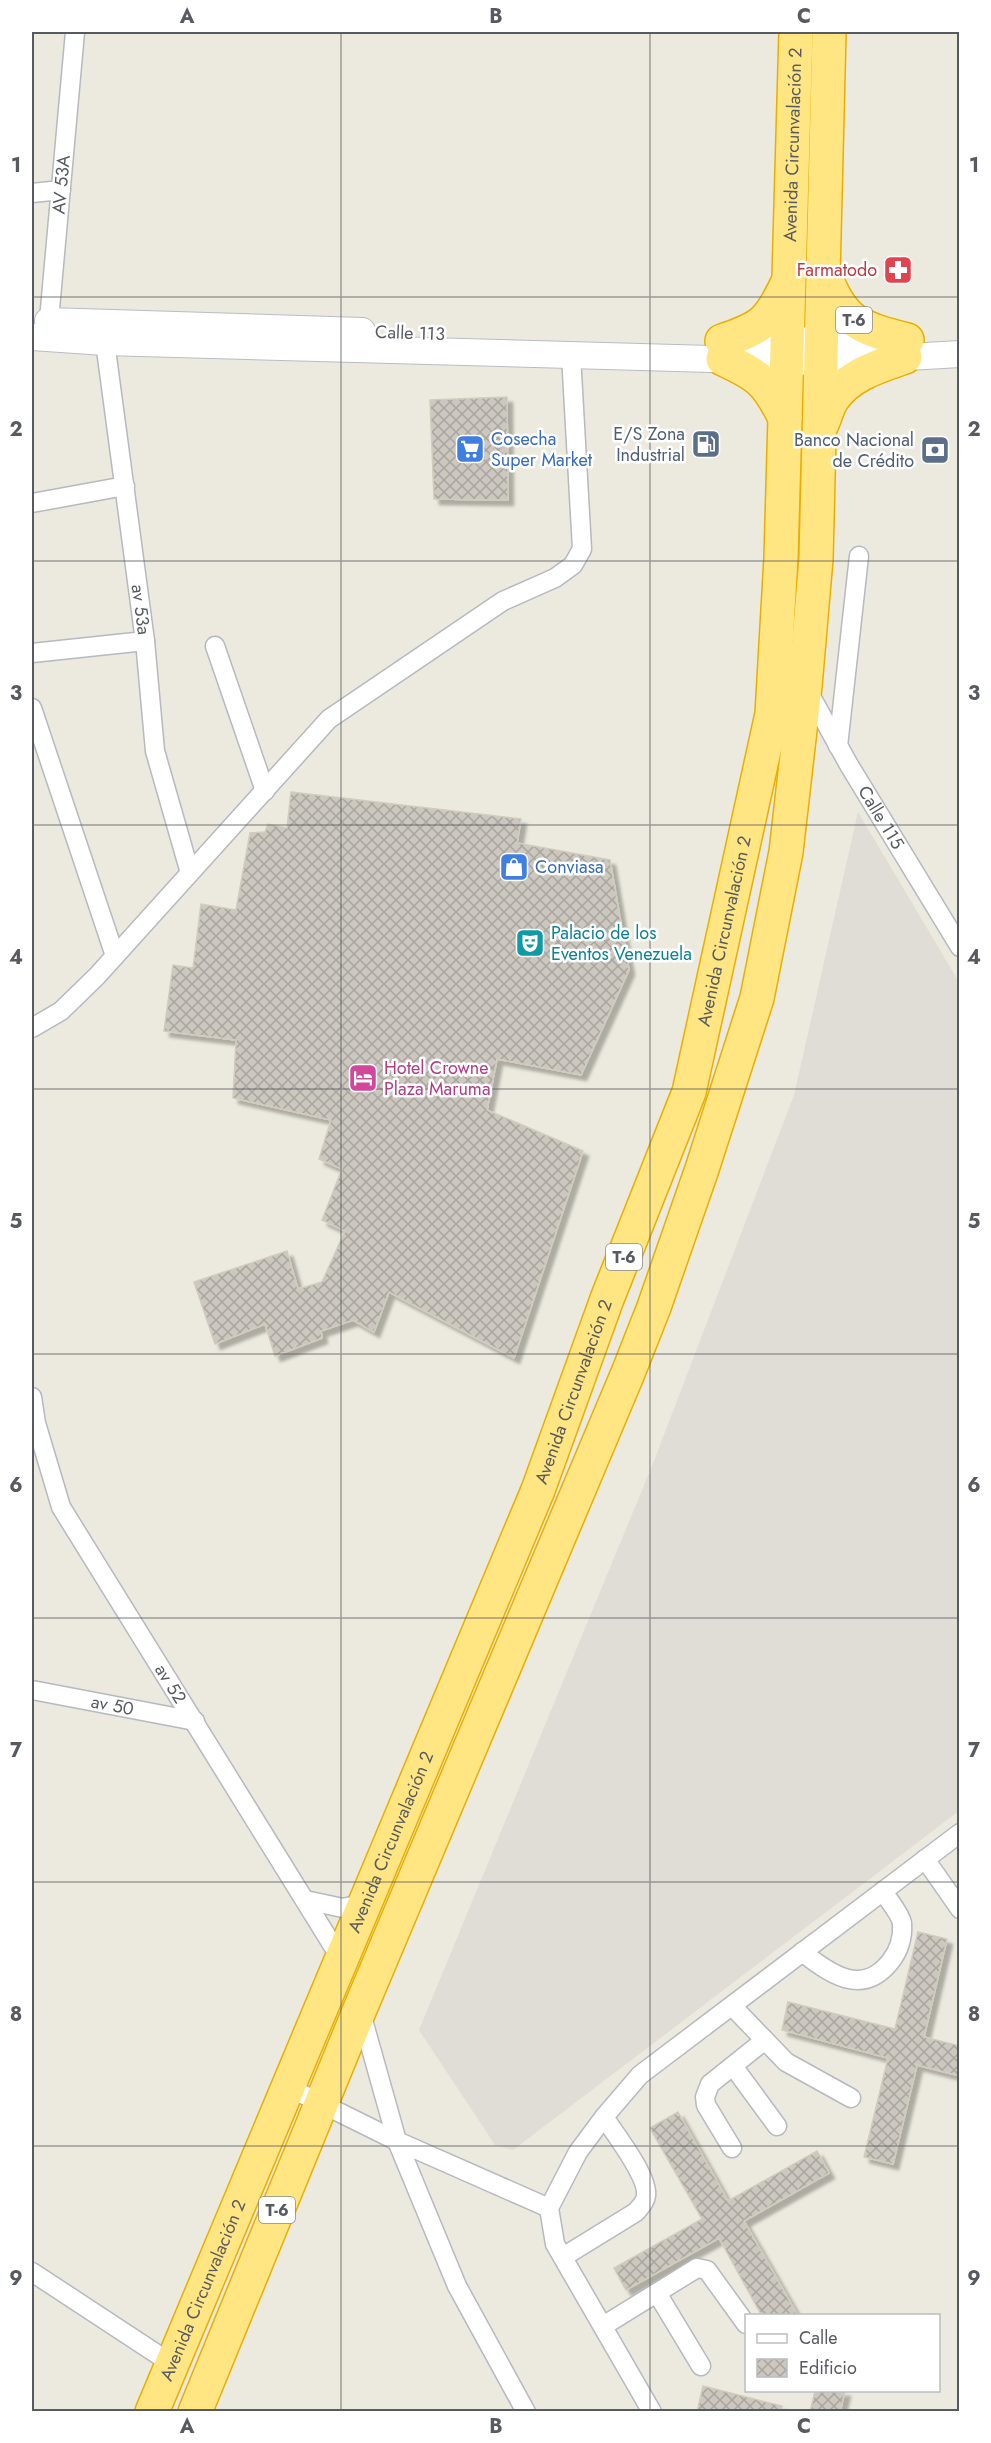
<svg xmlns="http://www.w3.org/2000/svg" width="991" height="2443" viewBox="0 0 991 2443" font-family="Jost,sans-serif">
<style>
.industrial{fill:#dfddd6}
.building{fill:url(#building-cross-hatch);stroke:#d1ccbc;stroke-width:1.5;filter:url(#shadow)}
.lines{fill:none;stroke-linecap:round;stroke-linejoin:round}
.street-casing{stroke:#b6b9bf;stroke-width:21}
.secondary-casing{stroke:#b9bcc4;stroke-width:28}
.highway-casing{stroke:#eaae00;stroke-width:36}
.street{stroke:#fff;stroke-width:18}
.secondary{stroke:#fff;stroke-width:26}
.highway{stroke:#ffe682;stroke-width:33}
.grid{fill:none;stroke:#575b61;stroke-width:1.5;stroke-opacity:0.55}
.labels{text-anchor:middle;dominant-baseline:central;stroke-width:5;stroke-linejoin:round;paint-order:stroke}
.shield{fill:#fff;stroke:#898c90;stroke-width:1.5}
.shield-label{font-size:16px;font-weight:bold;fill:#575b61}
.street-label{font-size:18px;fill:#575b61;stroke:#fff}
.health-label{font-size:18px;fill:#be3a42;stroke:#fff;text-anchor:end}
.service-label{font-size:18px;fill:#4e5e75;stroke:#fff;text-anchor:end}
.shop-label{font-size:18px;fill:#366cbe;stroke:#fff;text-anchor:start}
.culture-label{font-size:18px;fill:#0d838f;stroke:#fff;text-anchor:start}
.hotel-label{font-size:18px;fill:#b23c85;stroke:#fff;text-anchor:start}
.neatline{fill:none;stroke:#575b61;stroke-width:2}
.grid-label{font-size:20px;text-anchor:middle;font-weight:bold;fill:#575b61}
</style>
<defs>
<pattern id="building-cross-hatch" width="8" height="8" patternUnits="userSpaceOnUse" patternTransform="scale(1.5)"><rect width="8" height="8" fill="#ccc8bf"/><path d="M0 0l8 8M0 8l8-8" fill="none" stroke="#a8a59f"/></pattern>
<filter id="shadow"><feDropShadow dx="5.5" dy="5.5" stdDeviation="1.5" flood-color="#0004"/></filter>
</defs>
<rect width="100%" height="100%" fill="#eceade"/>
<path class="industrial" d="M858 812 959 982V1811L513 2150 495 2145 419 2030 652 1466 794 1095Z"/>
<g class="building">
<path d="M507 397 508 500 434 499 430 400Z"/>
<path d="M291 792 521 819 517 843 610 860 629 970 581 1075 497 1059 487 1110 583 1151 514 1358 389 1292 374 1332 353 1320 321 1331 322 1338 275 1356 265 1324 215 1344 194 1282 287 1251 298 1289 322 1282 345 1231 322 1220 342 1169 319 1159 331 1120 233 1098 236 1040 164 1031 173 965 193 968 201 904 236 910 250 833 265 832 268 824 287 828Z"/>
<path d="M918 1932 947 1939 924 2037 960 2046V2076L917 2065 893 2164 864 2157 888 2058 782 2030 788 2002 895 2029Z"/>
<path d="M678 2112 728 2201 817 2151 829 2173 744 2221 798 2316H762L719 2238 626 2290 614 2268 702 2219 650 2128Z"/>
<path d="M703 2386 782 2406 781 2412H697Z"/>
<path d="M815 2391H845L840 2412H810Z"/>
</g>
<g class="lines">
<g class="street-casing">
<g id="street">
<path d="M32 193 61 190"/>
<path id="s1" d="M48 331 75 32"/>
<path id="s2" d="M105 342 145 641 155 751 190 873"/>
<path d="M32 503 125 486"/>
<path d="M215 646 265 791"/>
<path d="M32 653 145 641"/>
<path id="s3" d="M808 691 849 765 960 947"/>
<path d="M32 708 115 956"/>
<path d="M838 746 859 556"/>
<path d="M32 1028 61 1011 97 976 329 719 503 601 555 578 573 565 582 549 571 355"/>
<path id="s4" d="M32 1397 36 1423 61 1507 341 1959"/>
<path id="s5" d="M32 1690 195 1721"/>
<path d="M925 1859 960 1909"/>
<path d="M305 1900 343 1908 365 1903"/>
<path d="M802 1952C830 1974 862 1997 890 1962 899 1951 903 1937 902 1923 900 1913 888 1900 883 1891"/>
<path d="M732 2006 786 2062 851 2098"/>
<path d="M361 2013 397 2141 457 2286 526 2412"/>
<path d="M733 2066 777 2126"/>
<path d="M288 2087 397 2141 549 2208"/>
<path d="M732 2148 706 2105 705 2097 710 2084 765 2040"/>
<path d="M563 2257 636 2212C640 2207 645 2203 646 2196 649 2177 615 2134 604 2117"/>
<path d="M32 2272 172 2364"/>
<path d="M657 2293 701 2366"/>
<path d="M603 2326 697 2268 707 2270 746 2324"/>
<path d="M652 2412 555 2244 549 2208 578 2152 604 2117 640 2075 960 1833"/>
</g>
</g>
<g class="secondary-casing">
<g id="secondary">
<path d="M48 321 362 331"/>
<path d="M32 337 105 342 821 362 960 354"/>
<path d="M729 341 893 340"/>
</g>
</g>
<g class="highway-casing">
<g id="highway">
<path d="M825 275C842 322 860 328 907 340"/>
<path d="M722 341C762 328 769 322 787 284"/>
<path d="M723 359C760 376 767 382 785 418"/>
<path d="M821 426C825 418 827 408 832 400 848 375 879 366 905 357"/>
<path id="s6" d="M152 2412 538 1490 607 1299 689 1092 772 714 781 558 796 32"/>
<path d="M195 2412 360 2009 628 1373 654 1307 702 1169 757 998 786 852 805 686 816 559 829 32"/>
</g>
</g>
<use href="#street" class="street"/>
<use href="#secondary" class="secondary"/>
<use href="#highway" class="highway"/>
</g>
<path class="grid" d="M341 32V2412M650 32V2412M32 297H960M32 561H960M32 825H960M32 1089H960M32 1354H960M32 1618H960M32 1882H960M32 2146H960"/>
<defs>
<g id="pharmacy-square" transform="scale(1.5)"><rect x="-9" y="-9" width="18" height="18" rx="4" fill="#e0444e" stroke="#fff"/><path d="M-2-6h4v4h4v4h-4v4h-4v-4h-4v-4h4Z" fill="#fff"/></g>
<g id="fuel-square" transform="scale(1.5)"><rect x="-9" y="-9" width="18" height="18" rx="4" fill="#5c6f8a" stroke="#fff"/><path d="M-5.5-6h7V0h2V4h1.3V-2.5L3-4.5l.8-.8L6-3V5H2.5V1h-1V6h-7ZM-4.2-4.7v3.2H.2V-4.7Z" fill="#fff"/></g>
<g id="supermarket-square" transform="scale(1.5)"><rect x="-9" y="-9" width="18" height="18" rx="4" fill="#3f7fe0" stroke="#fff"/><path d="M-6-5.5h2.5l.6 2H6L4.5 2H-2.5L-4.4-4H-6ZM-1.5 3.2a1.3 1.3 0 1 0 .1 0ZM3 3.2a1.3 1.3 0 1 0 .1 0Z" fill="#fff"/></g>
<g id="bank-square" transform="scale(1.5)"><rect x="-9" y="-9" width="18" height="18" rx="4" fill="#5c6f8a" stroke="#fff"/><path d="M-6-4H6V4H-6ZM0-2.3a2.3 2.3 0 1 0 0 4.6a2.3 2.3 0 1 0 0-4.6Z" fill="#fff"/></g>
<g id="shop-square" transform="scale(1.5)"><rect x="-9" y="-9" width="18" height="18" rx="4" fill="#3f7fe0" stroke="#fff"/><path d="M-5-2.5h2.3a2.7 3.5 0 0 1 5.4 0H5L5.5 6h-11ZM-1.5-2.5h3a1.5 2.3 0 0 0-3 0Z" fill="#fff"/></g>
<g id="theatre-square" transform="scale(1.5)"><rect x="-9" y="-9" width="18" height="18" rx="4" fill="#0f9aa8" stroke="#fff"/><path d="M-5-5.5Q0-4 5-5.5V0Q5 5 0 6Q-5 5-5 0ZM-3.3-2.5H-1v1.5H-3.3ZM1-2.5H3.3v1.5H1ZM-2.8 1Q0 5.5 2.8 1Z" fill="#fff"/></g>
<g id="hotel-square" transform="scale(1.5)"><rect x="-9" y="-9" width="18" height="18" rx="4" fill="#d1479c" stroke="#fff"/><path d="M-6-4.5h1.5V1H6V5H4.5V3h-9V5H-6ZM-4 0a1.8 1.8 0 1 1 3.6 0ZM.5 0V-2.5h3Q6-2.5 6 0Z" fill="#fff"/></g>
</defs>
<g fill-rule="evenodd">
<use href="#pharmacy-square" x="898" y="270"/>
<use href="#fuel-square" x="706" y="444"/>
<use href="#supermarket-square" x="470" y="449"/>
<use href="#bank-square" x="935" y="450"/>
<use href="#shop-square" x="514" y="867"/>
<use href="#theatre-square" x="530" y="943"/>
<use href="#hotel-square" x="363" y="1078"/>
</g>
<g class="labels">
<g class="shield">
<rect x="836" y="307" width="36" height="26" rx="4.5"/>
<rect x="606" y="1244" width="36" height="26" rx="4.5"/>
<rect x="259" y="2197" width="36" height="26" rx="4.5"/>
</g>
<g class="shield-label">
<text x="854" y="320">T-6</text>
<text x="624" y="1257">T-6</text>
<text x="277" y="2210">T-6</text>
</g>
<g class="street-label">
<text stroke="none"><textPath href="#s6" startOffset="2382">Avenida Circunvalación 2</textPath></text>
<text stroke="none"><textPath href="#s1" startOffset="147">AV 53A</textPath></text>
<text transform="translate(410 333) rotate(2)">Calle 113</text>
<text stroke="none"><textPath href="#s2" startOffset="270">av 53a</textPath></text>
<text stroke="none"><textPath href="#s3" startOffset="146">Calle 115</textPath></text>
<text stroke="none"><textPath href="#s6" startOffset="1590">Avenida Circunvalación 2</textPath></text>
<text stroke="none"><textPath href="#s6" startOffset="1104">Avenida Circunvalación 2</textPath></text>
<text stroke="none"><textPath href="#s4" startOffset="322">av 52</textPath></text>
<text stroke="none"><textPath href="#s5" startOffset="82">av 50</textPath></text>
<text stroke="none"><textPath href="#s6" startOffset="618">Avenida Circunvalación 2</textPath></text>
<text stroke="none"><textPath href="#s6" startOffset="132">Avenida Circunvalación 2</textPath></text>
</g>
<g class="health-label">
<text x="877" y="270">Farmatodo</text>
</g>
<g class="service-label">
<text x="685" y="434">E/S Zona<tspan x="685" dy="21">Industrial</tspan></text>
<text x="914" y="440">Banco Nacional<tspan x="914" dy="21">de Crédito</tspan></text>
</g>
<g class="shop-label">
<text x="491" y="439">Cosecha<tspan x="491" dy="21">Super Market</tspan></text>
<text x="535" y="867">Conviasa</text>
</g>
<g class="culture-label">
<text x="551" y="933">Palacio de los<tspan x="551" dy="21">Eventos Venezuela</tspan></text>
</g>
<g class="hotel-label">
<text x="384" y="1068">Hotel Crowne<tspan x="384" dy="21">Plaza Maruma</tspan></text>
</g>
</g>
<rect width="991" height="2443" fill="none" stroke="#ffffff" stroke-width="66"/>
<rect x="745" y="2314" width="195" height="78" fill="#ffffff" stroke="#bcbdc0" stroke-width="1.5"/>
<rect x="757" y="2334" width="30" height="9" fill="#ffffff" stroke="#bcbdc0" stroke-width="1.5"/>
<text x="799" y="2344" font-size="18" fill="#575b61">Calle</text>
<rect x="757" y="2359" width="30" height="18" fill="url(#building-cross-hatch)" stroke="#bcbdc0" stroke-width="1.5"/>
<text x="799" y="2374" font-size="18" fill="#575b61">Edificio</text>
<rect x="33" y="33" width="925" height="2377" class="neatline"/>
<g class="grid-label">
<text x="187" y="23">A</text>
<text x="496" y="23">B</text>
<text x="804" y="23">C</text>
<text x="16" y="172">1</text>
<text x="974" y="172">1</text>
<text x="16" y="436">2</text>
<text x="974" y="436">2</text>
<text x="16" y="700">3</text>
<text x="974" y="700">3</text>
<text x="16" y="964">4</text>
<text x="974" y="964">4</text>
<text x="16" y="1228">5</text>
<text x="974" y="1228">5</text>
<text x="16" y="1492">6</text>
<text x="974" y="1492">6</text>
<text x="16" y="1757">7</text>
<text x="974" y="1757">7</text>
<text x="16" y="2021">8</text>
<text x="974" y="2021">8</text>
<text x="16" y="2285">9</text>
<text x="974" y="2285">9</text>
<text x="187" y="2433">A</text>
<text x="496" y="2433">B</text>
<text x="804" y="2433">C</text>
</g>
</svg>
